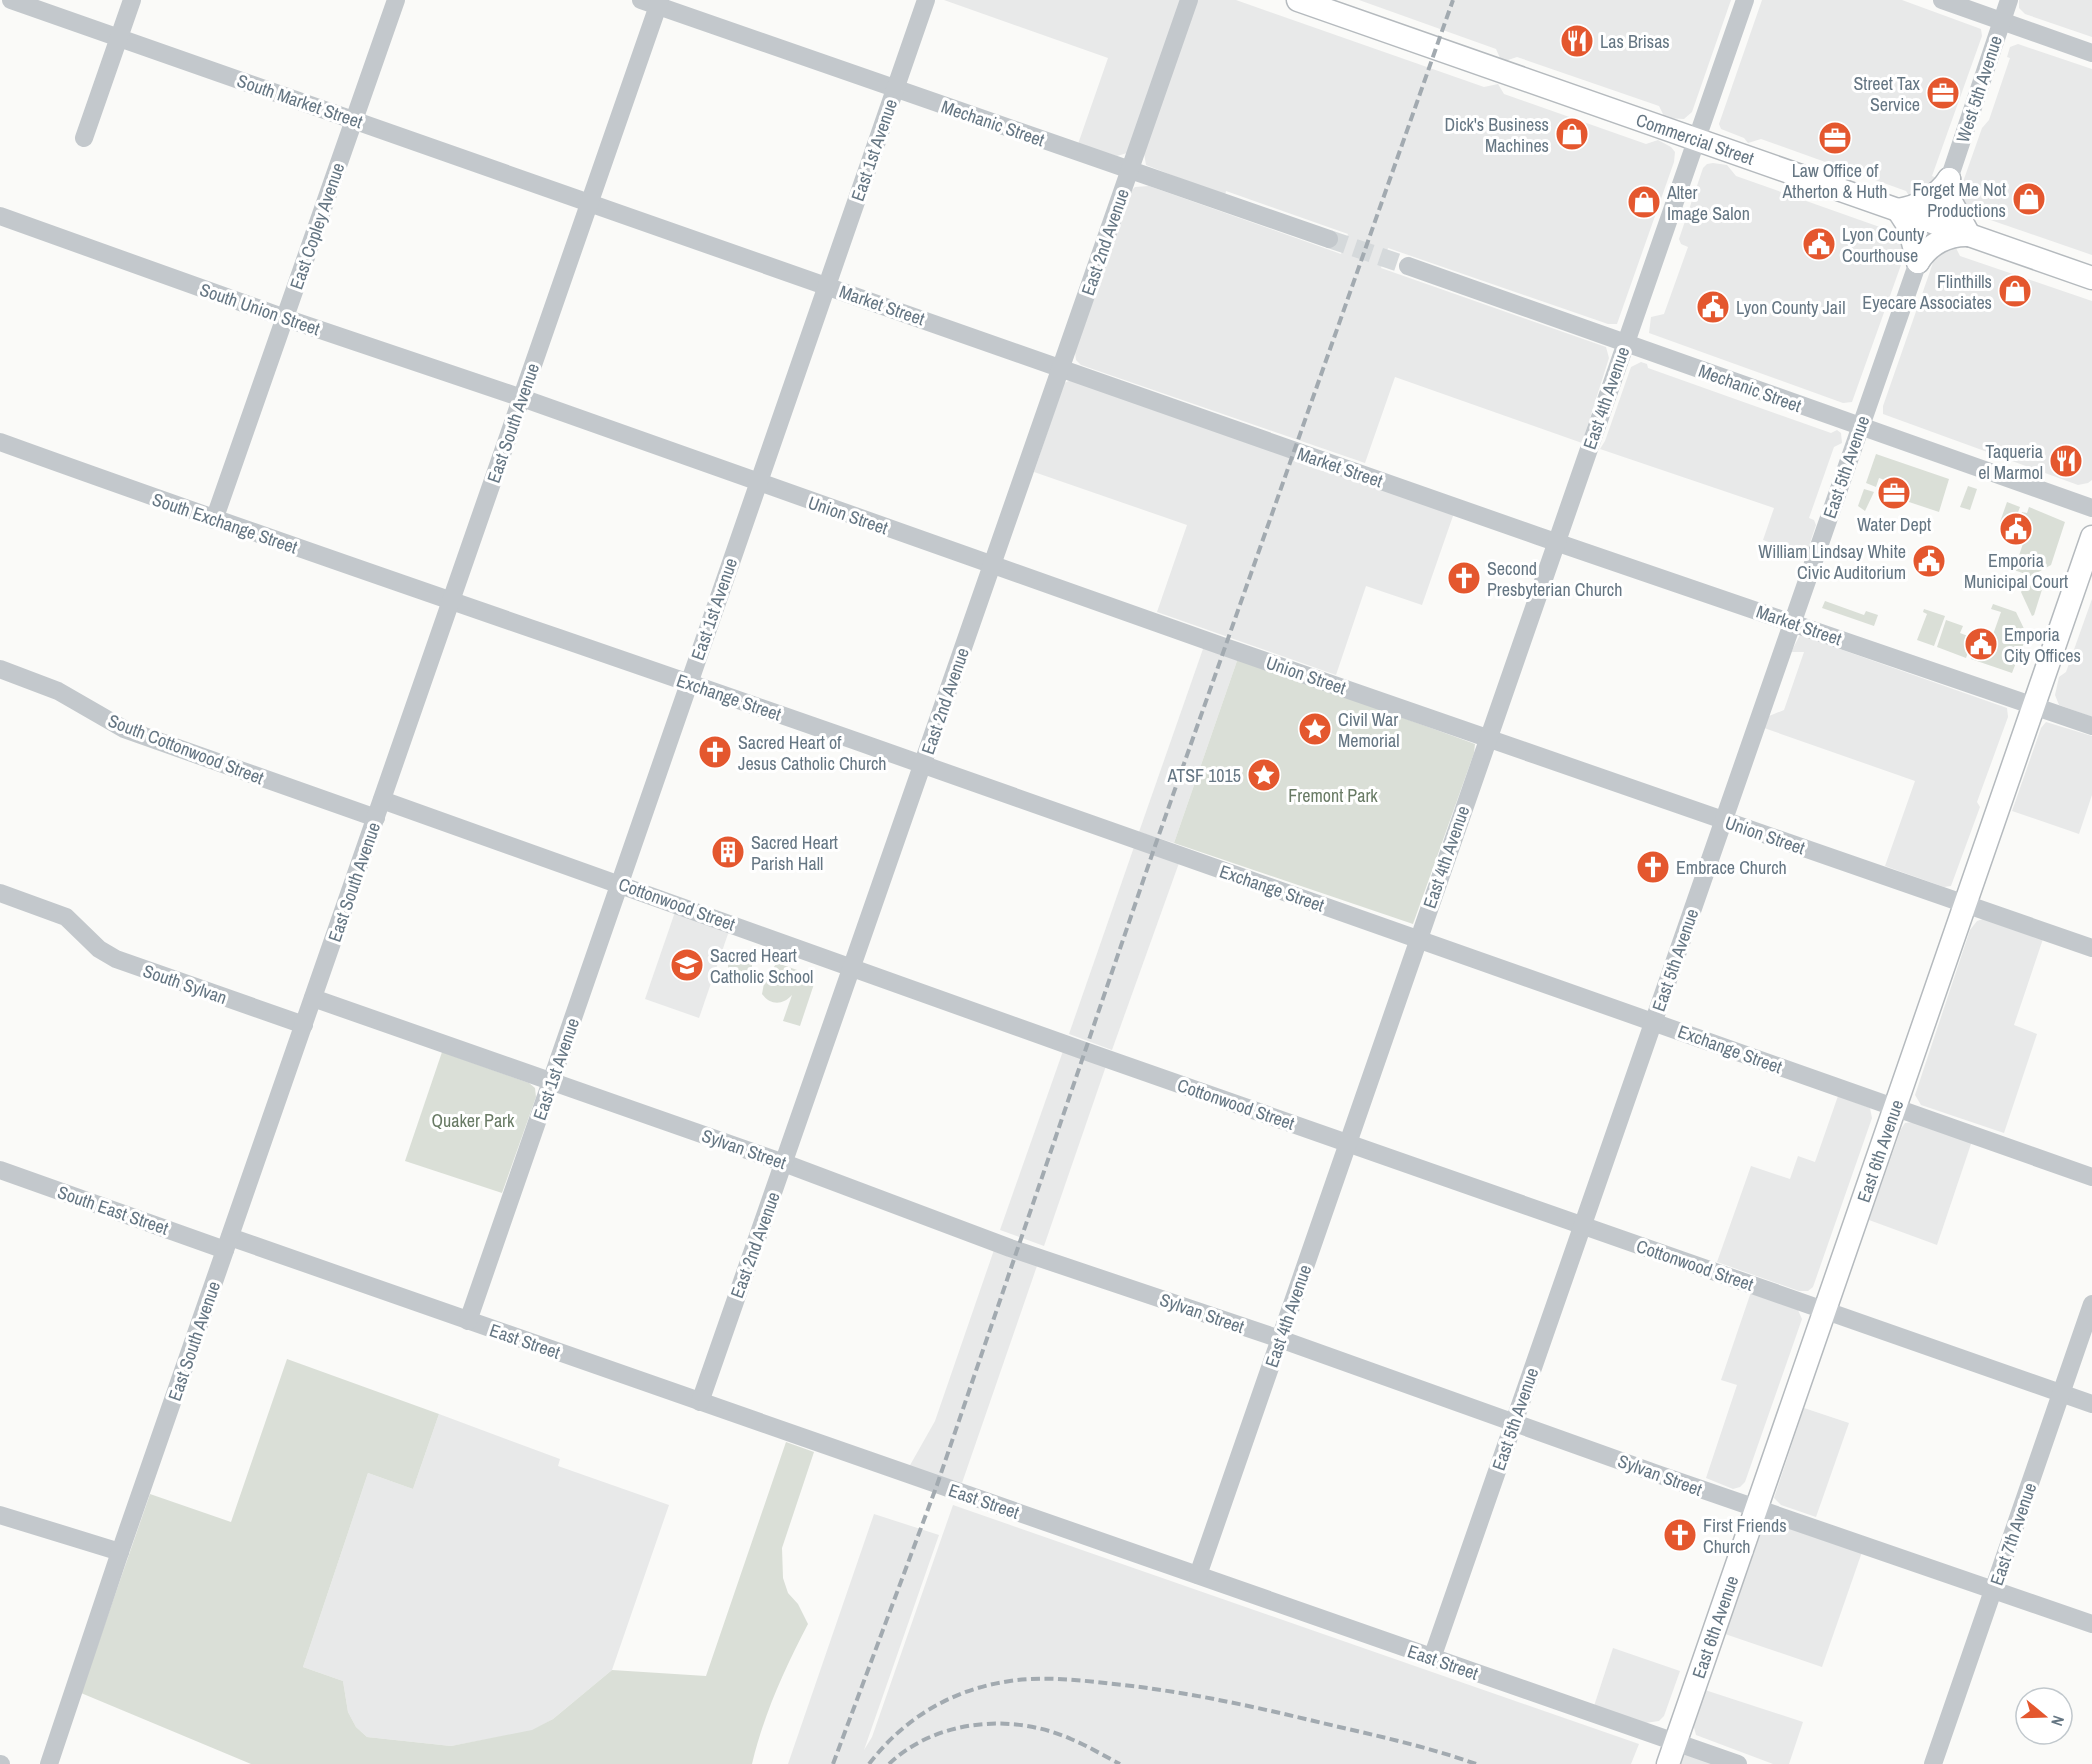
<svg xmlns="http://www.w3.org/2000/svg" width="2092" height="1764" viewBox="0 0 2092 1764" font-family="'Archivo Narrow',sans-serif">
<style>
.built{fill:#e8e9e9}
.green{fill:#dadfd7}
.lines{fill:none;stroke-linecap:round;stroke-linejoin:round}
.minor-tunnel{stroke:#d5d9db;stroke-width:18;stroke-dasharray:18 9;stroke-linecap:butt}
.major-casing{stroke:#b5babe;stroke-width:25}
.minor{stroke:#c3c8cc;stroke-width:18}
.major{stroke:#fff;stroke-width:22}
.rail{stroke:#a2aab0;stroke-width:4;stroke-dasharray:9 4.5;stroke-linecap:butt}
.labels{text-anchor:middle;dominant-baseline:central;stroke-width:6;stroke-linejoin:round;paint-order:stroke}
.poi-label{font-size:18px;fill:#657683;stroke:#fff;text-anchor:start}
.street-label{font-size:18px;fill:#657683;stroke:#fff}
.park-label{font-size:18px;fill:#687a64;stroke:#fff}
</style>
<rect width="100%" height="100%" fill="#fafaf8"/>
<g class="built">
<path d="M944 0H1182L1127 153 1117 156 1078 144 1108 58Z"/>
<path d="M1196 0H1236L1484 87 1498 84 1504 94 1646 144 1658 140 1671 147 1675 152 1674 162 1617 324H1608L1388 248 1381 268 1606 347 1609 358 1582 443 1395 377 1365 463 1081 365 1076 360 1075 352 1132 190 1135 187 1149 186 1341 254 1348 234 1226 191 1225 196 1146 165 1144 153Z"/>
<path d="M1359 0H1731L1692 112 1684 119 1665 118 1659 106 1517 57 1505 61 1500 58 1496 49Z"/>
<path d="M1762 0H1902L1981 29 1982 36 1932 176 1941 180 1911 199 1906 191 1761 139 1748 143 1744 138 1721 129 1719 124Z"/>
<path d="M2019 0H2092V37L2025 14 2019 8Z"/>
<path d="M2018 44 2092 69V255L1976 215 1965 219 1958 196 1982 128 1989 120 2010 58 2007 57 2010 47Z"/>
<path d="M1713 163 1727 165 1736 176 1891 231 1899 226 1906 251 1852 402 1843 403 1649 333 1651 317 1664 314 1688 247 1681 244 1679 239 1703 168 1707 164Z"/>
<path d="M1954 244 1960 256 2092 301V480L2088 483 2078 485 1883 414V406L1935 257Z"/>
<path d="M1641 362 1647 364 1648 368 1831 433 1837 430 1841 433 1842 443 1834 447 1809 518 1814 520 1816 525 1806 555 1763 540 1774 508 1600 449 1605 441 1631 367Z"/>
<path d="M1071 380 1454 513 1422 605 1366 586 1336 675 1157 612 1187 525 1034 472 1064 383Z"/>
<path d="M2092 599V717L2059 705 2055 695 2059 677 2066 672Z"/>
<path d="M1800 635 2007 708 2008 717 1977 802 1980 807 1951 886 1944 887 1885 866 1915 781 1764 728 1769 716 1784 710 1804 652H1791Z"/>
<path d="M1204 646 1238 658 1174 843 1139 832Z"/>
<path d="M2046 722 2092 736V795L2079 834 2012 811 2041 728Z"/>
<path d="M1134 847 1179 863 1112 1050 1069 1034Z"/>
<path d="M675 912 729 931 699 1018 645 999Z"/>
<path d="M1983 919 2043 939 2014 1025 2037 1034 2004 1133 1921 1105 1915 1095 1970 930 1977 921Z"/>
<path d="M1063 1051 1106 1066 1044 1246 1000 1230Z"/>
<path d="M1838 1096 1870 1108 1872 1118 1813 1287 1808 1291H1799L1717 1262 1751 1166 1790 1179 1798 1156 1815 1162Z"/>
<path d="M1913 1122 1972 1141 1937 1245 1869 1220 1901 1129 1905 1123Z"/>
<path d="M995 1247 1038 1263 962 1483 909 1467 935 1421Z"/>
<path d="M1751 1292 1798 1310 1802 1319 1745 1482 1740 1487 1733 1489 1706 1478 1737 1385 1721 1380Z"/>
<path d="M1804 1408 1849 1423 1816 1517 1781 1505 1774 1498Z"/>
<path d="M439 1414 560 1459 558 1466 669 1505 612 1670 553 1719 532 1731 451 1746 367 1737 356 1727 348 1712 343 1681 303 1667 368 1473 413 1489Z"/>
<path d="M953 1505 1639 1744 1631 1764H788L874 1514 939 1535 864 1750 872 1737Z"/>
<path d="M1771 1521 1862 1552 1822 1667 1725 1634 1763 1527Z"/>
<path d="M1613 1648 1680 1671 1664 1716 1659 1721 1645 1723 1594 1706Z"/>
<path d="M1705 1690 1803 1722 1789 1764H1773L1696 1735 1693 1724Z"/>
<path d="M1684 1753 1727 1764H1678Z"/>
</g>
<g class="green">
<path d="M1876 454 1949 479 1939 512 1900 499 1904 487 1879 478 1876 487 1866 483Z"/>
<path d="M1968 486 1977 489 1970 510 1960 507Z"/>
<path d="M1864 489 1874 492 1865 511 1858 506Z"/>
<path d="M2007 502 2020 507 2013 526 2000 522Z"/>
<path d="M2029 507 2065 522 2051 565 2031 576 2014 570 2027 532 2016 527 2022 512 2027 513Z"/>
<path d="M2045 580 2034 615 2032 616 2021 592 2025 586Z"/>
<path d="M1825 601 1864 615 1866 611 1878 615 1874 626 1822 608Z"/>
<path d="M1993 604 2016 612 2027 635 2012 673 1971 659 1977 639 1990 643 2001 612 1991 609Z"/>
<path d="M1924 609 1945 616 1934 646 1917 640 1927 614 1923 612Z"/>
<path d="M1946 620 1963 626 1960 633 1973 638 1966 658 1937 647Z"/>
<path d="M1238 658 1475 744 1474 753 1413 924 1174 843Z"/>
<circle cx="740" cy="966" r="12"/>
<path d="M777 963 800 971 798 979 814 984 800 1026 783 1021 792 995C783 1005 771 1006 762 994L765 978Z"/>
<path d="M442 1052 529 1083 535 1088 536 1097 502 1193 405 1161Z"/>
<path d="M287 1359 439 1414 413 1489 368 1473 303 1667 343 1681 348 1712 356 1727 367 1737 451 1746 532 1730 553 1719 612 1670 706 1676 786 1442 814 1452 782 1548 783 1578 788 1593 798 1604 808 1624C784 1670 764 1714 752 1764H251L81 1693 150 1494 231 1522Z"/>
</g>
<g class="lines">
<path class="minor-tunnel" d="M1329 239 1408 266"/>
<g class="major-casing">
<g id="major">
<path d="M1298 0 2092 278"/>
<path d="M1949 179V198L1969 235"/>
<path d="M1918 262 1909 227 1898 210C1918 207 1938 196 1949 179"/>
<path d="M1918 262C1929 244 1948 234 1969 235"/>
<path d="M1668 1764 2092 537"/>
</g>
</g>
<g class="minor">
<path d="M11 0 1538 536 2092 726"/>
<path d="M641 0 1329 239"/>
<path d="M1942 0 2092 53"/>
<path d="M84 138 132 0"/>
<path d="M1949 179 2009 0"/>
<path d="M0 216 285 318 522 398 1219 645 2092 948"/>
<path d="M1408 266 2092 508"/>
<path d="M0 442C290 547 582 645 873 747 1280 889 1685 1035 2092 1177"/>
<path d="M214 520 396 0"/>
<path d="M0 669 58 691 124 729 376 818"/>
<path d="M382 800 1079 1049 2092 1404"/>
<path d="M0 893 66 917 99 949 116 959 304 1025"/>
<path d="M313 998 784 1163 1010 1248 1280 1339 1660 1475 2092 1624"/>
<path d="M0 1170 225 1250"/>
<path d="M230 1237 1738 1764"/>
<path d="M468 1321 926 0"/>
<path d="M700 1402 1189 0"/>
<path d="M0 1515 120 1552"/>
<path d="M1198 1575 1745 0"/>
<path d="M1432 1658 1918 262"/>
<path d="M0 1764H1"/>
<path d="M49 1764 120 1552 660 0"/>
<path d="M1933 1764 2092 1304"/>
</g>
<use href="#major" class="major"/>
<g class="rail">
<path d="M833 1764 937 1485 1155 846 1453 0"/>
<path d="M869 1764C904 1718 953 1689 1010 1681 1044 1676 1079 1680 1114 1684 1182 1691 1247 1705 1314 1721 1368 1734 1423 1745 1476 1764"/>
<path d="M889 1764C936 1719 1013 1713 1071 1739 1088 1746 1104 1756 1120 1764"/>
</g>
</g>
<defs>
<g id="restaurant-disc" transform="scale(1.725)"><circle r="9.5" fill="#e4572e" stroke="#fff"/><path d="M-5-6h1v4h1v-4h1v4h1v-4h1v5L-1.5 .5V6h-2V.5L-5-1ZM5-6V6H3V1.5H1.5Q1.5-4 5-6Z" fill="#fff"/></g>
<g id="office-disc" transform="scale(1.725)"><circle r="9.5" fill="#e4572e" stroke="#fff"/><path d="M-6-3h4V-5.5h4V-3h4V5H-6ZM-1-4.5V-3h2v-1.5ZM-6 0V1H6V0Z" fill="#fff"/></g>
<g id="shop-disc" transform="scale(1.725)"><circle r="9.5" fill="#e4572e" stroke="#fff"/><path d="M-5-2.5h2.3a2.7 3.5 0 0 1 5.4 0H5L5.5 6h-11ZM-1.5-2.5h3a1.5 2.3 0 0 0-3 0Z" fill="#fff"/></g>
<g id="civic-disc" transform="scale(1.725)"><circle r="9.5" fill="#e4572e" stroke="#fff"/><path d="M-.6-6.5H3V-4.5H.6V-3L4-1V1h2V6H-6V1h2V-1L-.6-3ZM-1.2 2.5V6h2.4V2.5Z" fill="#fff"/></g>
<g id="church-disc" transform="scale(1.725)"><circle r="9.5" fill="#e4572e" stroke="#fff"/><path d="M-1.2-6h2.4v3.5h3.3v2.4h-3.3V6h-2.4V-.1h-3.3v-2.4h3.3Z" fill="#fff"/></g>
<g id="sight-disc" transform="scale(1.725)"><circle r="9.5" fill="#e4572e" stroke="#fff"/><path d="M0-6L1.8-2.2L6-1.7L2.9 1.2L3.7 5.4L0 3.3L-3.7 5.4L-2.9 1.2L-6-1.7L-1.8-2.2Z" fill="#fff"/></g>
<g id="building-disc" transform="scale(1.725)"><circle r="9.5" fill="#e4572e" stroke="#fff"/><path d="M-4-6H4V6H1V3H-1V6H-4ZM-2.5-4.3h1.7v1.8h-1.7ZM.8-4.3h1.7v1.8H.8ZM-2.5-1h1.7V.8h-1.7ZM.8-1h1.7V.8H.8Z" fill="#fff"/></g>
<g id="school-disc" transform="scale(1.725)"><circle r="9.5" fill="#e4572e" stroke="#fff"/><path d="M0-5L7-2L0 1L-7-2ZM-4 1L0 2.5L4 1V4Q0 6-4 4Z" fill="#fff"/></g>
</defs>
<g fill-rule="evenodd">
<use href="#restaurant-disc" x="1577" y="41"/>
<use href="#office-disc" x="1943" y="93"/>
<use href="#shop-disc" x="1572" y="134"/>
<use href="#office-disc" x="1835" y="138"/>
<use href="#shop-disc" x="2029" y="199"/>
<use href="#shop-disc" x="1644" y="202"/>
<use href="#civic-disc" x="1819" y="244"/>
<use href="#shop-disc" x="2015" y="291"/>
<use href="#civic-disc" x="1713" y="307"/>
<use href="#restaurant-disc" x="2066" y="461"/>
<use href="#office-disc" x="1894" y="493"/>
<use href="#civic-disc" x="2016" y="529"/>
<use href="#civic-disc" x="1929" y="561"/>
<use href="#church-disc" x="1464" y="578"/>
<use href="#civic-disc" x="1981" y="644"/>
<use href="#sight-disc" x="1315" y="729"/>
<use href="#church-disc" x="715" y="752"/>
<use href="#sight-disc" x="1264" y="775"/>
<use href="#building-disc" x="728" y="852"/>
<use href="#church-disc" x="1653" y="867"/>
<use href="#school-disc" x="687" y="965"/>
<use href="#church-disc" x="1680" y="1535"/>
</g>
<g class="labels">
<g class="poi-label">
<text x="1600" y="41">Las Brisas</text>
<text x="1920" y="83" text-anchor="end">Street Tax<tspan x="1920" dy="21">Service</tspan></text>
<text x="1549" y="124" text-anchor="end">Dick's Business<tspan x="1549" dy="21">Machines</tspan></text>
<text x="1835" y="170" text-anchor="middle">Law Office of<tspan x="1835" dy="21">Atherton &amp; Huth</tspan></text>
<text x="2006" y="189" text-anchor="end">Forget Me Not<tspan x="2006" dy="21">Productions</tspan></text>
<text x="1667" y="192">Alter<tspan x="1667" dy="21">Image Salon</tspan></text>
<text x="1842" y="234">Lyon County<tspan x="1842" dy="21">Courthouse</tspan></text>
<text x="1992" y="281" text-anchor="end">Flinthills<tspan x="1992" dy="21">Eyecare Associates</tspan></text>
<text x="1736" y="307">Lyon County Jail</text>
<text x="2043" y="451" text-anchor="end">Taqueria<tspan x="2043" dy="21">el Marmol</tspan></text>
<text x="1894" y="524" text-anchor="middle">Water Dept</text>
<text x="1906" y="551" text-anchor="end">William Lindsay White<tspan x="1906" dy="21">Civic Auditorium</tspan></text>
<text x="2016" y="560" text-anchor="middle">Emporia<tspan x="2016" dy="21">Municipal Court</tspan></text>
<text x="1487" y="568">Second<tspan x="1487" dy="21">Presbyterian Church</tspan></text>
<text x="2004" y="634">Emporia<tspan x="2004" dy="21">City Offices</tspan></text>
<text x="1338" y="719">Civil War<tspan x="1338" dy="21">Memorial</tspan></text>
<text x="738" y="742">Sacred Heart of<tspan x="738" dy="21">Jesus Catholic Church</tspan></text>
<text x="1241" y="775" text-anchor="end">ATSF 1015</text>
<text x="751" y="842">Sacred Heart<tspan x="751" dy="21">Parish Hall</tspan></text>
<text x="1676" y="867">Embrace Church</text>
<text x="710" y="955">Sacred Heart<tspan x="710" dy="21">Catholic School</tspan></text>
<text x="1703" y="1525">First Friends<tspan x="1703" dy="21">Church</tspan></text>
</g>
<g class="street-label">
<text transform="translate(1979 89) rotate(-72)">West 5th Avenue</text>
<text transform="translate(300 101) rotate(19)">South Market Street</text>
<text transform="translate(993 123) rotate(19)">Mechanic Street</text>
<text transform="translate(1695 139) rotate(19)">Commercial Street</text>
<text transform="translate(874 150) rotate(-71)">East 1st Avenue</text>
<text transform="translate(317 226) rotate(-71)">East Copley Avenue</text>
<text transform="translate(1105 242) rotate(-71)">East 2nd Avenue</text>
<text transform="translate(882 305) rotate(19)">Market Street</text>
<text transform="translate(260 309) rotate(19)">South Union Street</text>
<text transform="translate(1750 388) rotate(20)">Mechanic Street</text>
<text transform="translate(1606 398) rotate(-71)">East 4th Avenue</text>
<text transform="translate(513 423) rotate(-71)">East South Avenue</text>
<text transform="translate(1340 467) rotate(19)">Market Street</text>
<text transform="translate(1846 467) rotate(-71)">East 5th Avenue</text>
<text transform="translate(848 515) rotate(19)">Union Street</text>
<text transform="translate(225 523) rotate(19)">South Exchange Street</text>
<text transform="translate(714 609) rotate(-71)">East 1st Avenue</text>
<text transform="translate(1799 625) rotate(19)">Market Street</text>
<text transform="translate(1306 675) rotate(19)">Union Street</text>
<text transform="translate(729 697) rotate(19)">Exchange Street</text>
<text transform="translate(945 701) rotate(-71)">East 2nd Avenue</text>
<text transform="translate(186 749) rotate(21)">South Cottonwood Street</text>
<text transform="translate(1765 835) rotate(19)">Union Street</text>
<text transform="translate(1446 857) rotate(-71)">East 4th Avenue</text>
<text transform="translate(354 882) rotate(-71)">East South Avenue</text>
<text transform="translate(1272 888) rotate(19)">Exchange Street</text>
<text transform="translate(677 904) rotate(20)">Cottonwood Street</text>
<text transform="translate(1675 960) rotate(-71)">East 5th Avenue</text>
<text transform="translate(185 984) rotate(19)">South Sylvan</text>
<text transform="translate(1730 1049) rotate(20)">Exchange Street</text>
<text transform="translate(556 1069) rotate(-71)">East 1st Avenue</text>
<text transform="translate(1236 1104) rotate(19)">Cottonwood Street</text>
<text transform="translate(744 1149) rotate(19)">Sylvan Street</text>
<text transform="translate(1880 1151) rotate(-71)">East 6th Avenue</text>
<text transform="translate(113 1210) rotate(19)">South East Street</text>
<text transform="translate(755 1245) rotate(-70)">East 2nd Avenue</text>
<text transform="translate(1695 1265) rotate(19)">Cottonwood Street</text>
<text transform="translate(1202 1313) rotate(19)">Sylvan Street</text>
<text transform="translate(1288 1316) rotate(-71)">East 4th Avenue</text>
<text transform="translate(194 1341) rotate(-71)">East South Avenue</text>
<text transform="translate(525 1341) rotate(19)">East Street</text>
<text transform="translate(1515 1419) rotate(-71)">East 5th Avenue</text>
<text transform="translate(1660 1475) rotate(20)">Sylvan Street</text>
<text transform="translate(984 1501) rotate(19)">East Street</text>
<text transform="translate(2013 1534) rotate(-71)">East 7th Avenue</text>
<text transform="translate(1715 1627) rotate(-71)">East 6th Avenue</text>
<text transform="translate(1443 1662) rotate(19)">East Street</text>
</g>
<g class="park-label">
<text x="1333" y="795">Fremont Park</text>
<text x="473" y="1120">Quaker Park</text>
</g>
</g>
<g transform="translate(2044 1716) rotate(109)"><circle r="28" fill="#ffffff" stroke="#c1c8cd" stroke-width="1.5"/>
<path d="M0-4.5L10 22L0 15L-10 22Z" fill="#e4572e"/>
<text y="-9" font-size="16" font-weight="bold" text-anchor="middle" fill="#657683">N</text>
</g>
</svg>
